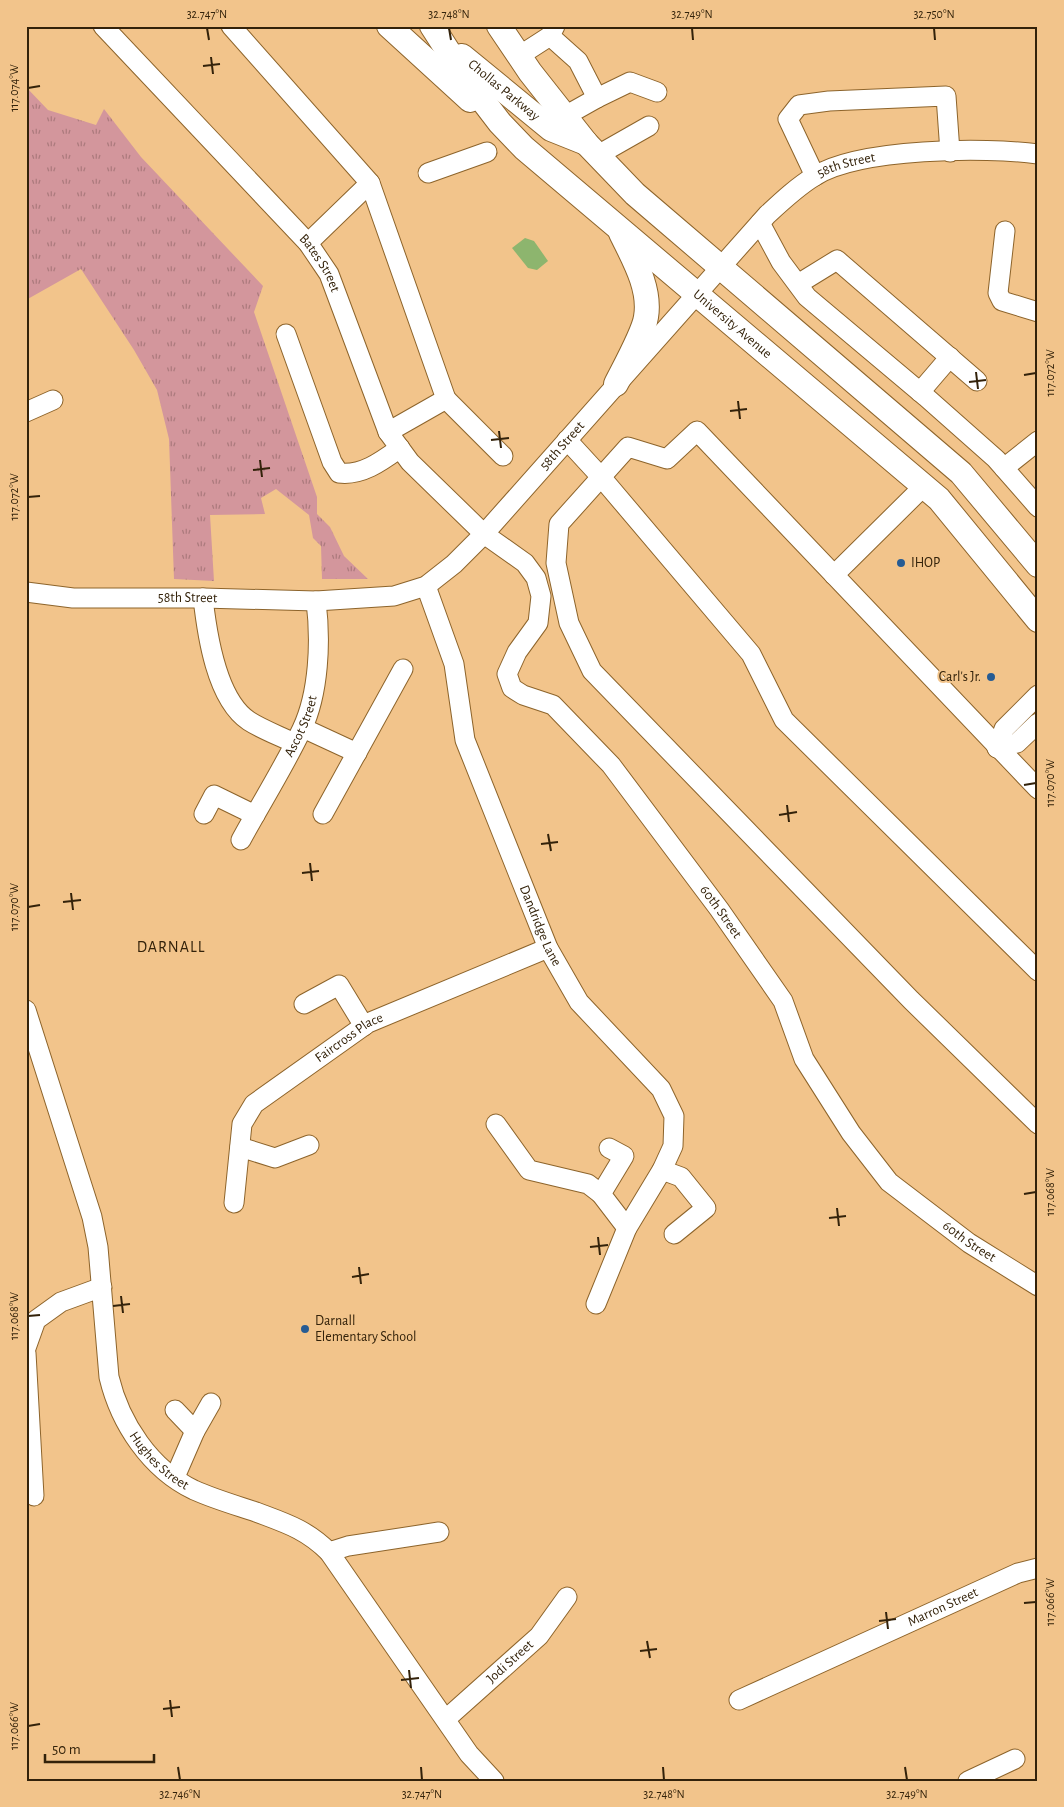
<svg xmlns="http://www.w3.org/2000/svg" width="1064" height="1807" viewBox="0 0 1064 1807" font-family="'Alegreya Sans',sans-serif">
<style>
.grass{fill:url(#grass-tufts)}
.water{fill:#8db56e}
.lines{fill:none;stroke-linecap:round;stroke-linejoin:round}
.minor-casing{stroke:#8d642b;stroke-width:21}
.major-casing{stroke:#8d642b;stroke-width:26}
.minor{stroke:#fff;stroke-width:19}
.major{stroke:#fff;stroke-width:24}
.ticks{fill:none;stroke:#33220a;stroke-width:2}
.poi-dot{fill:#265b93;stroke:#f2c48b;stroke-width:2}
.labels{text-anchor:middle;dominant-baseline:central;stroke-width:4;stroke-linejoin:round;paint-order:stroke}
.street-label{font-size:14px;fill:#33220a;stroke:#f2c48b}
.poi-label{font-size:14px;fill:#33220a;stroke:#f2c48b;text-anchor:start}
.quarter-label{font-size:16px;letter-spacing:1px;fill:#33220a;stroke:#f2c48b}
.neatline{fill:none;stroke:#33220a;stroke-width:2}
.ticks-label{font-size:12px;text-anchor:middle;fill:#33220a}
</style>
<defs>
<pattern id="grass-tufts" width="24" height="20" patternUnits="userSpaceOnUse" patternTransform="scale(1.25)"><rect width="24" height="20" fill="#d3969c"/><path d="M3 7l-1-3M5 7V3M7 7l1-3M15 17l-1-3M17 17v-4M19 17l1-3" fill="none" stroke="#ac7a7d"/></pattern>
</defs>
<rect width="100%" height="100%" fill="#f2c48b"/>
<path class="grass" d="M26 87 48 110 96 125 104 109 141 157 263 286 254 312 317 497V514L330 527 344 556 368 579H322L321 546 313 538 309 515 276 489 261 498 265 514 210 515 214 581 174 579 169 439 157 390 134 350 81 269 26 300Z"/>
<path class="water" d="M525 238 534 241 548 261 537 270 528 268 512 248Z"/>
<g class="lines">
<g class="minor-casing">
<g id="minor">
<path id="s1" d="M103 26 308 243 329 274 388 432 410 462 484 534 525 563 536 578 541 596 538 623 517 652 507 674 512 688 523 695 553 705 611 765 719 909 783 1001 804 1059 851 1133 889 1182 969 1243 1038 1286"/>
<path d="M231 26 370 183 446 399 388 432"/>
<path d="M550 36 578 61 597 98 630 82 657 92"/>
<path d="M519 56 550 36 555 26"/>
<path d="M565 116 597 98"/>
<path d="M598 155 649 126"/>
<path d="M428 173 487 152"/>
<path d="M815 176 788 119 799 105 829 101 946 96 950 152"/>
<path d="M760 223 781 262 807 297 926 397 996 459 1038 507"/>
<path d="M1005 231 998 293 1002 301 1038 312"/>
<path d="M308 243 370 183"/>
<path d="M798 284 837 260 977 381"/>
<path d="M286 334 332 462 339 473C362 476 382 461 400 448"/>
<path d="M920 392 950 357"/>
<path d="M446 399 503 456"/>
<path d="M26 412 53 400"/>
<path d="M567 440 601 477 751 654 784 720 1038 971"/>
<path d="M1004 468 1038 441"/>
<path d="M834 575 924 486"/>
<path id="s2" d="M426 586 454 664 465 740 548 948 579 1002 661 1089 674 1116 673 1146 662 1170 627 1228 596 1304"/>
<path id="s3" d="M26 592 73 598H203L316 601 394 596 426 586 454 564 484 534 767 215C782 201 798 186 815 176 860 148 985 147 1038 154"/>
<path d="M203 598C207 634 216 699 249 721 263 730 280 736 294 743"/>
<path d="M303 728 357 753"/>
<path d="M997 748 1004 729 1038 695"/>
<path d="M997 748 1017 743 1038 723"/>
<path d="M1038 789 697 431 667 459 628 447 559 524 556 563 569 623 592 671 911 1000 1038 1124"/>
<path d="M204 814 214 795 255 815"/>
<path d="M323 814 403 669"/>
<path id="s4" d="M241 840C261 803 284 767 302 729 319 693 321 641 316 601"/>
<path d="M304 1004 339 985 364 1026"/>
<path id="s5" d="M26 1010 92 1217 98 1247 109 1377C120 1423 150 1469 194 1490 214 1499 235 1505 256 1512 285 1523 306 1529 329 1552L469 1754 494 1781"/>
<path d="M496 1124 529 1170 588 1184 601 1194"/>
<path d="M240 1147 275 1158 309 1145"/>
<path d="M609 1148 624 1156 601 1194 627 1228"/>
<path d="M662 1170 681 1177 706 1208 674 1234"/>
<path id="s6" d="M234 1203 242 1124 254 1104 368 1023 548 948"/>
<path d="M26 1348 36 1320 61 1302 102 1287"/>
<path d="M26 1353 34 1496"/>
<path d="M175 1410 195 1431"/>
<path d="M175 1477 195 1431 211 1403"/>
<path d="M329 1552 348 1546 439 1532"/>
<path id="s7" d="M739 1700 1018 1573 1038 1568"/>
<path id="s8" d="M446 1719 539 1636 567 1597"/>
<path d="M968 1781 1015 1759"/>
</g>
</g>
<g class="major-casing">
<g id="major">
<path d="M389 26 470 100"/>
<path id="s9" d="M432 26 464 76 500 123 524 148 939 499 1038 620"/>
<path d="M499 26 530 72 586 143 635 194 961 473 1038 565"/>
<path id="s10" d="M462 56 551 129 586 143"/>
<path d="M616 384C624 368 644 332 646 317 651 288 633 258 621 233"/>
</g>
</g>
<use href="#minor" class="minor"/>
<use href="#major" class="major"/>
</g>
<path class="ticks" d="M207 28 209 40M449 28 451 40M692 28 693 40M934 28 935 40M211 57 213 74M203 66 220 64M28 88 40 86M976 372 978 389M1024 375 1036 373M969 382 986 380M738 401 740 419M730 411 747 409M499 431 501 448M491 440 509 438M260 460 262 477M253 470 270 468M28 497 40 496M1024 785 1036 783M787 805 789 822M779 815 797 812M548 834 551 851M541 844 558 842M310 863 312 881M302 873 319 871M71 893 73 910M63 902 81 900M28 907 40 905M1024 1194 1036 1192M837 1208 839 1226M829 1218 846 1216M598 1237 600 1255M590 1247 608 1245M359 1267 361 1284M352 1277 369 1274M121 1296 123 1313M113 1306 130 1304M28 1316 40 1315M1024 1603 1036 1602M886 1612 888 1629M879 1621 896 1619M647 1641 650 1658M640 1651 657 1649M409 1670 411 1688M401 1680 419 1678M170 1700 172 1717M163 1709 180 1707M28 1726 40 1724M178 1767 180 1780M421 1767 422 1780M663 1767 664 1780M905 1767 907 1780"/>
<g class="poi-dot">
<circle cx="901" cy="563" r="5"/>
<circle cx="991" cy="677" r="5"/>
<circle cx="305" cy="1329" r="5"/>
</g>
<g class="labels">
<g class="street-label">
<text stroke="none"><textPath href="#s10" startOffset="54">Chollas Parkway</textPath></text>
<text stroke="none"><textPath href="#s3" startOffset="1002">58th Street</textPath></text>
<text stroke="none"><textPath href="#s1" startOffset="322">Bates Street</textPath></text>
<text stroke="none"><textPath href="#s9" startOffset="426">University Avenue</textPath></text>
<text stroke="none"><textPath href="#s3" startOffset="598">58th Street</textPath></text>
<text stroke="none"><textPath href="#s3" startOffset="162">58th Street</textPath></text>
<text stroke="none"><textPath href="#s4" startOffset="129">Ascot Street</textPath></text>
<text stroke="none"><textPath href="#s1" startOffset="1146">60th Street</textPath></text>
<text stroke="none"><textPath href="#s2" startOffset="360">Dandridge Lane</textPath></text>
<text stroke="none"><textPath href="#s6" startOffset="219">Faircross Place</textPath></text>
<text stroke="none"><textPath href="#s1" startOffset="1566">60th Street</textPath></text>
<text stroke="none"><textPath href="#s5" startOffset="478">Hughes Street</textPath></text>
<text stroke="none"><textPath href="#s7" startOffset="224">Marron Street</textPath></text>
<text stroke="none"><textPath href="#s8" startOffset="86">Jodi Street</textPath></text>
</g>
<g class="poi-label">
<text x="911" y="563">IHOP</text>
<text x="981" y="677" text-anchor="end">Carl's Jr.</text>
<text x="315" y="1321">Darnall<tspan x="315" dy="16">Elementary School</tspan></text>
</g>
<g class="quarter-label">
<text x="171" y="947">DARNALL</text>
</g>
</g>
<rect width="1064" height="1807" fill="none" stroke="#f2c48b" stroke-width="55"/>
<path d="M45 1754v8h109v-8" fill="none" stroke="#33220a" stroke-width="2.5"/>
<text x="52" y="1754" font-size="15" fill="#33220a" stroke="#f2c48b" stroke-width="4" paint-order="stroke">50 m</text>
<rect x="28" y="28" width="1008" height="1752" class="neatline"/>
<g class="ticks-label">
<text x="207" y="18">32.747°N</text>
<text x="449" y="18">32.748°N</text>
<text x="692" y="18">32.749°N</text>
<text x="934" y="18">32.750°N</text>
<text transform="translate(14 88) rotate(-90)" y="4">117.074°W</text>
<text transform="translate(1050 373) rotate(-90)" y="4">117.072°W</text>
<text transform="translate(14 497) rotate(-90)" y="4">117.072°W</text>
<text transform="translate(1050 783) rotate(-90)" y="4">117.070°W</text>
<text transform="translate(14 907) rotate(-90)" y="4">117.070°W</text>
<text transform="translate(1050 1192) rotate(-90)" y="4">117.068°W</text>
<text transform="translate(14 1316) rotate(-90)" y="4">117.068°W</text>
<text transform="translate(1050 1602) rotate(-90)" y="4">117.066°W</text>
<text transform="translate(14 1726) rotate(-90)" y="4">117.066°W</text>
<text x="180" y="1798">32.746°N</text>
<text x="422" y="1798">32.747°N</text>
<text x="664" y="1798">32.748°N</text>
<text x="907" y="1798">32.749°N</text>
</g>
</svg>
